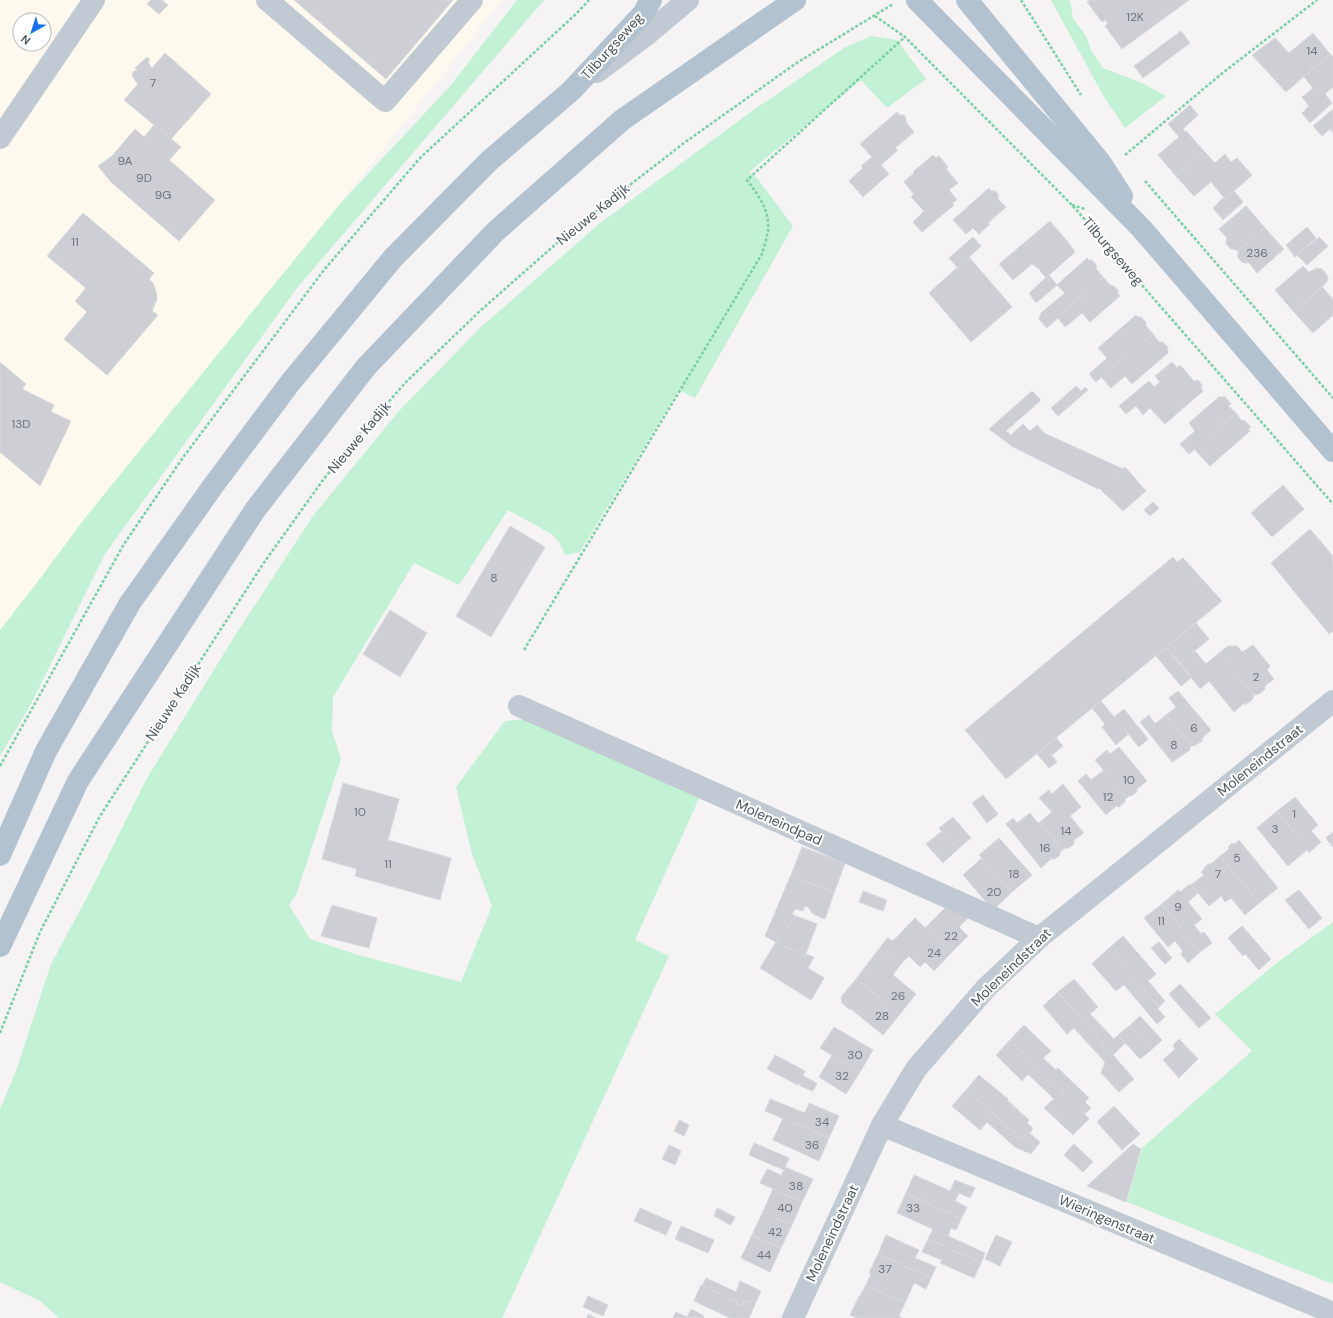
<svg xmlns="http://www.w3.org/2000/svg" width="1333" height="1318" viewBox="0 0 1333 1318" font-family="'DM Sans',sans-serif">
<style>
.commercial{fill:#fdf9ef;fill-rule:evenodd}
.green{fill:#c3f1d5}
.building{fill:#cdcfd5;stroke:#d7d9de}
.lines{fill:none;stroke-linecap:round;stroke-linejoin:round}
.path{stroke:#7ad0a6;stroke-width:2.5;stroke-dasharray:3 2;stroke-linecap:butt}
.minor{stroke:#c1cad2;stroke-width:22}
.major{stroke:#b3c2d1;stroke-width:22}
.labels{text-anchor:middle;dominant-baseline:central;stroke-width:4;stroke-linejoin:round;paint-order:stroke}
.number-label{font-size:12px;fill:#6b747e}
.street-label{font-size:14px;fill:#4a5661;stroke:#fff}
</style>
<rect width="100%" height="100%" fill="#f5f3f3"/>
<path class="commercial" d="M0 0H502L0 629ZM20 20H44V44H20Z"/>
<g class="green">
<path d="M517 0H544L297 288 105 554 30 706 0 756V630L33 588 85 518 338 206 451 85Z"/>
<path d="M1051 0H1070L1073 18 1086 36 1091 50 1103 68 1142 83 1166 96 1125 128 1104 97Z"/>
<path d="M871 36 897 40 926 79 887 108 861 80 749 172 757 178 793 226 695 398 679 390 580 552 565 555 560 544 553 535 508 510 459 585 414 563 333 697 332 731 341 759 296 895 289 905 310 939 358 955 461 982 492 906 472 854 456 787 505 721 527 719 701 794 635 940 669 956 502 1318H59L40 1301 0 1282V1109L16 1071 51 964 92 888 147 778 236 634 313 516 398 412 481 327 599 224 752 111 844 48Z"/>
<path d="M1333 922V1284L1127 1202 1142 1148 1252 1051 1215 1014 1274 965Z"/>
</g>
<g class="building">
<path d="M151 0H162L168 5 159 14 147 4Z"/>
<path d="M294 0H453L386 79Z"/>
<path d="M1090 0H1189L1122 49 1105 26 1108 24 1105 20 1102 22 1087 2Z"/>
<path d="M1181 31 1190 43 1143 78 1134 66Z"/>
<path d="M1313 33 1330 54 1286 92 1252 55 1275 38 1289 53Z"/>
<path d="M165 53 211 94 171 139 124 100 138 84 132 76 133 72 137 70 135 68 147 57 150 60 148 62 149 64 152 68Z"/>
<path d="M1330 54 1333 57V87L1325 94 1332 103 1310 123 1302 113 1309 106 1302 97 1313 88 1304 77Z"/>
<path d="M1190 105 1198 115 1183 129 1185 132 1186 131 1204 151 1176 176 1158 155 1179 137 1168 124Z"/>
<path d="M1333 109V133L1330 129 1322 136 1313 126Z"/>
<path d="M897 112 899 115H904L906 119V122L914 132 895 148 898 150 881 165 889 174 863 197 849 181 863 168 861 166 872 157 860 144Z"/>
<path d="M154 125 181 147 169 160 215 200 179 241 110 181 98 166 112 156 135 129 144 137Z"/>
<path d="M1204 151 1215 163 1225 154 1231 162 1237 158 1252 175 1225 199 1211 182 1194 196 1176 176Z"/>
<path d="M933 155 936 158 939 156 948 167 946 169 958 183 949 190 957 200 952 203 954 205 922 232 913 222 924 211 911 197 914 194 904 182 914 173 913 172Z"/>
<path d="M989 188 991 191H995L998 194V199L1006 207 988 223 990 224 979 234 973 228 966 234 953 220Z"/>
<path d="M1234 191 1243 202 1223 220 1213 208 1224 197 1225 199Z"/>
<path d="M1246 206 1265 228 1238 251 1237 250 1231 249 1226 244 1227 238 1219 229Z"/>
<path d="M83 213 154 273 149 279 153 283 156 291 157 299 152 311 158 315 107 375 64 339 87 312 75 301 86 288 47 256Z"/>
<path d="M1050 221 1067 241 1075 252 1046 278 1039 269 1032 264 1013 280 999 264Z"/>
<path d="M1307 227 1316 238 1295 257 1286 245Z"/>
<path d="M1265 228 1284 249 1257 273 1249 263H1243L1238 258V251Z"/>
<path d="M973 237 981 246 958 268 949 258Z"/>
<path d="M1319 237 1328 246 1307 265 1297 255Z"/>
<path d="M969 257 1012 307 971 342 929 293Z"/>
<path d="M1087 258 1089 260H1092L1097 266 1096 269 1103 277 1047 328 1039 319 1041 313 1065 293 1057 285Z"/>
<path d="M1303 266 1309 272 1317 268 1322 269 1327 275 1328 280 1325 284 1294 312 1275 290Z"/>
<path d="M1049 275 1057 285 1036 303 1029 293Z"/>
<path d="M1103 277 1110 285 1114 286 1118 290V294L1120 296 1090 322 1082 313 1065 327 1057 317Z"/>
<path d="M1322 287 1333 299V315L1313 333 1294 312Z"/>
<path d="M1136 315 1138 317H1141L1146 322V326L1153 334 1096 382 1089 374 1107 358 1098 348Z"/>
<path d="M1153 334 1159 342H1163L1168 347 1167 350 1169 352 1132 384 1125 376 1111 388 1101 377Z"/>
<path d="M0 362 26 384 22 389 54 405 51 412 71 421 40 486 0 452Z"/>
<path d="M1172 362 1177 368 1180 365 1194 381 1198 380 1202 385 1201 389 1203 391 1165 424 1150 408 1143 415 1136 406 1126 414 1119 406 1149 381 1154 387 1160 382 1155 376Z"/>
<path d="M1076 386 1081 391 1085 387 1088 390 1058 416 1051 408Z"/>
<path d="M1032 391 1041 400 1006 431 1011 435 1023 424 1030 431 1037 425 1044 433 1123 469 1098 489 1013 447 989 429Z"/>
<path d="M1220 396 1222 398 1224 396 1231 404 1228 406 1236 413 1189 454 1180 444 1195 431 1189 423Z"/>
<path d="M1236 413 1242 421 1244 420 1251 427 1248 429 1250 431 1210 466 1194 449Z"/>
<path d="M1125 467 1146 491 1123 511 1099 488Z"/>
<path d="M1283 485 1304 509 1272 537 1251 513Z"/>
<path d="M1153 502 1159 508 1150 516 1144 510Z"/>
<path d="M510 526 545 547 491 637 456 616Z"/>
<path d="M1310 529 1332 555 1333 565V631L1329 634 1271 563Z"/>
<path d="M1173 557 1177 562 1183 558 1222 601 1006 779 965 730Z"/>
<path d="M390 610 427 633 400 677 363 654Z"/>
<path d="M1196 623 1209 639 1180 663 1166 647Z"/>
<path d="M1253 645 1270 666 1267 670 1274 679 1265 686V689L1259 694 1254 695 1219 653 1228 646H1237L1242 652Z"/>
<path d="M1166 647 1191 678 1181 686 1156 656Z"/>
<path d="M1195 651 1206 664 1219 653 1254 695 1252 700 1246 704H1243L1234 712 1209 681 1200 689 1180 663Z"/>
<path d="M1178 691 1211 730 1202 738V741L1196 745 1192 746 1166 715 1176 707 1169 698Z"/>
<path d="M1101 701 1128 734 1116 745 1102 727 1105 724 1092 708Z"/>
<path d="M1124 709 1148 739 1139 747 1114 717Z"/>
<path d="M1149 715 1155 724 1166 715 1192 746 1190 747V750L1172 762 1140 722Z"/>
<path d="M1056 738 1063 746 1052 755 1045 747Z"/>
<path d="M1045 747 1057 762 1049 768 1037 754Z"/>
<path d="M1119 747 1147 781 1137 789V792L1131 796H1129L1127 798 1095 760 1107 750 1110 754Z"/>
<path d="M1104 770 1127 798 1125 799V802L1119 807 1116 806 1106 815 1078 781 1086 774 1091 780Z"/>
<path d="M343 783 399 799 388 840 451 858 440 900 355 876 357 869 322 859Z"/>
<path d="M1063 784 1081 807 1070 816 1084 833 1074 840V844L1069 848H1065L1062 850 1040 822 1052 812 1039 798 1049 790 1052 794Z"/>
<path d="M983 795 998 814 987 823 972 803Z"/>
<path d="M1295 797 1318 825 1311 831 1321 842 1309 853 1307 850 1308 849 1277 811Z"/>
<path d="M1277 811 1308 849 1288 866 1257 828Z"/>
<path d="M1030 813 1038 823 1040 822 1062 850 1060 852V855L1055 859H1051L1041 868 1006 824 1013 818 1017 823Z"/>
<path d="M953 817 971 838 958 849 939 828Z"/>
<path d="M942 831 958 849 943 863 926 844Z"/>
<path d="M1333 832V847L1326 838Z"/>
<path d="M999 838 1032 875 1012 892 979 855Z"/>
<path d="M1239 840 1278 888 1259 903 1220 856 1228 850 1229 846 1232 843 1235 844Z"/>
<path d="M802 847 845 863 834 893 791 875Z"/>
<path d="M1220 856 1259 903 1245 915 1231 898 1225 902 1221 896 1209 906 1191 885 1204 875 1201 872 1204 870V868L1208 864H1211Z"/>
<path d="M982 858 1012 892 993 910 963 875Z"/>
<path d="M791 875 834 893 825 919 813 914 808 907 805 906 803 911 795 909 792 914 796 916 776 942 765 936Z"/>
<path d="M1190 884 1198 893 1188 902 1202 919 1194 925 1201 934 1204 932 1212 943 1200 952 1162 904 1178 890 1180 892Z"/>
<path d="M1299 890 1322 918 1309 929 1285 900Z"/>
<path d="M863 891 887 900 883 911 859 902Z"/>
<path d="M1162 904 1200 952 1188 963 1181 954 1183 951 1175 941 1168 947 1144 918Z"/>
<path d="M332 905 377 918 369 948 321 936Z"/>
<path d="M945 908 968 918 959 927 968 936 951 953 925 928Z"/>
<path d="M796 916 817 924 805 956 776 942Z"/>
<path d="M915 918 951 953 934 971 925 962 920 967 909 956 900 965 879 949 887 938 893 941Z"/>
<path d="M1242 926 1271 959 1259 970 1245 954 1243 956 1228 938Z"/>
<path d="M1123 936 1156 974 1148 981 1165 1001 1159 1007 1108 949Z"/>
<path d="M776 942 805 956 806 954 814 957 808 968 824 978 811 1000 760 968Z"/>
<path d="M1159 942 1172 958 1165 964 1151 948Z"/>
<path d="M879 949 900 965 893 975 916 994 900 1014 856 979Z"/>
<path d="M1108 949 1159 1007 1158 1009 1165 1017 1157 1024 1124 985 1116 991 1092 964Z"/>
<path d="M856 979 900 1014 883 1035 851 1009H849L842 1003 841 997Z"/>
<path d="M1074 979 1098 1007 1090 1014 1114 1039 1118 1035 1125 1043 1113 1055 1058 992Z"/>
<path d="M1180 984 1211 1018 1199 1028 1169 994Z"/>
<path d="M1058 992 1134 1079 1119 1092 1101 1073 1105 1062 1074 1028 1067 1034 1043 1006Z"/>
<path d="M1140 1016 1162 1040 1151 1050 1129 1026Z"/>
<path d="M1024 1025 1051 1051 1043 1058 1056 1070 1058 1068 1089 1098 1085 1102 1091 1108 1085 1114 1080 1108 1010 1040Z"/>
<path d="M1129 1026 1151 1050 1140 1059 1118 1035Z"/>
<path d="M834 1027 873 1050 860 1072 820 1048Z"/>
<path d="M1179 1039 1198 1059 1179 1078 1163 1060 1175 1049 1173 1045Z"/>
<path d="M1010 1040 1080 1108 1089 1119 1073 1135 1044 1108 1054 1099 1028 1074 1022 1081 996 1055Z"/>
<path d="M775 1055 805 1071 803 1076 817 1083 813 1091 800 1086 801 1084 799 1083 798 1085 767 1069Z"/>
<path d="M832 1055 860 1072 846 1094 819 1077Z"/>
<path d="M979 1075 1008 1099 1007 1100 1029 1120 1027 1123 1033 1128 1030 1133 1028 1132 1022 1139 966 1090Z"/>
<path d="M966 1090 1022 1139 1028 1132 1040 1142 1031 1154 1015 1147 987 1122 980 1130 952 1106Z"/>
<path d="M770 1099 805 1113 809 1103 839 1116 829 1138 765 1111Z"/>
<path d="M1114 1106 1140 1134 1122 1150 1097 1122Z"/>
<path d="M783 1118 829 1138 819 1161 773 1140Z"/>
<path d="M679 1120 689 1125 684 1136 674 1131Z"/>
<path d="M754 1143 789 1158 785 1167 813 1179 802 1202 760 1183 767 1169 781 1175 784 1170 749 1155Z"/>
<path d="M1074 1144 1093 1162 1083 1172 1064 1155Z"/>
<path d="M1133 1144 1141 1149 1126 1202 1087 1186Z"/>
<path d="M669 1145 681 1151 675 1165 662 1159Z"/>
<path d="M914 1175 950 1191 955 1180 975 1188 970 1198 959 1193 955 1201 967 1207 961 1219 906 1193Z"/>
<path d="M773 1189 802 1202 792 1225 763 1212Z"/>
<path d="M906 1193 961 1219 956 1230 951 1228 948 1236 985 1253 981 1263 928 1239 933 1229 897 1213Z"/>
<path d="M640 1208 672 1222 666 1235 634 1221Z"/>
<path d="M717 1208 735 1217 731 1225 714 1216Z"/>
<path d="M763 1212 792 1225 781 1248 752 1235Z"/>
<path d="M681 1226 714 1240 708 1253 675 1239Z"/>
<path d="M752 1235 781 1248 770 1272 741 1258Z"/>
<path d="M886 1235 919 1250 915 1258 936 1267 931 1278 878 1254Z"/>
<path d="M996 1235 1012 1242 1000 1266 985 1259Z"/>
<path d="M928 1239 981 1263 974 1278 940 1263 942 1260 922 1252Z"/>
<path d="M878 1254 931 1278 926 1289 914 1283 905 1303 866 1285 871 1274 869 1273Z"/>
<path d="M706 1278 736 1292 740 1281 761 1291 756 1302 752 1300 751 1303 744 1300 743 1304 740 1306 736 1304 737 1302 702 1286Z"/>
<path d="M701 1285 737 1302 736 1304 740 1306 743 1304 744 1300 751 1303 752 1300 756 1302 749 1318H730L694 1301Z"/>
<path d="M866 1285 905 1303 899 1316 902 1318H857L850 1315 859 1296H860Z"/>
<path d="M588 1296 608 1305 603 1316 583 1307Z"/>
<path d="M691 1309 704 1316 703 1318 687 1317Z"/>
<path d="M676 1312 687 1317 689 1318H673Z"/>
<path d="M588 1314 596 1318H587Z"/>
</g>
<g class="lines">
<g class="path">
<path d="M1021 0 1081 95"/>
<path d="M875 16 905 37 1072 205 1333 504"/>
<path d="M1125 155 1220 75 1317 0"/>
<path d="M1145 181 1333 398"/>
<path d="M1072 205 1085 209"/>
<path d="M524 650 762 254C764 247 767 238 768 230 770 210 758 195 747 180L905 37"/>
<path d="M0 766 124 544 184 456 324 270 420 158 576 14 589 0"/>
<path d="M0 1033 40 932 100 816 263 564 323 480 361 433 406 382 481 310 573 229 684 143 795 64 893 4"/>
</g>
<g class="minor">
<path d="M267 0 385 101 472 0"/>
<path d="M597 72 645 36 688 0"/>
<path d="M0 138 94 0"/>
<path d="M519 706 1039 938"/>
<path d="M882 1125 1333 1313"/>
<path d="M793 1318 882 1125 916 1069 986 988 1039 938 1333 701"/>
</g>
<g class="major">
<path d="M917 0 1142 229 1333 451"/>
<path d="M967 0 1100 162 1122 196"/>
<path d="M0 855 46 751 130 603 213 486 290 383 393 258 489 161 571 91 643 14 651 0"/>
<path d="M0 946 78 781 255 510 366 367 496 231 622 120 795 0"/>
</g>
</g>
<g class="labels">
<g class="number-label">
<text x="1135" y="17">12K</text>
<text x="1312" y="51">14</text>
<text x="153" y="83">7</text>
<text x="125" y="161">9A</text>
<text x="144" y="178">9D</text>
<text x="163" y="195">9G</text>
<text x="75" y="242">11</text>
<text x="1257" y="253">236</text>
<text x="21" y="424">13D</text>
<text x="494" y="578">8</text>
<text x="1256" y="677">2</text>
<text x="1194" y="728">6</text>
<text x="1174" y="745">8</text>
<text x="1129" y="780">10</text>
<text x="1108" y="797">12</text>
<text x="360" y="812">10</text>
<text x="1294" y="814">1</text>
<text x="1275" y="829">3</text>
<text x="1066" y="831">14</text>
<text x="1045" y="848">16</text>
<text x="1237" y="858">5</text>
<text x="388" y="864">11</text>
<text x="1014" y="874">18</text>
<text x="1218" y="874">7</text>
<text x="994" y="892">20</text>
<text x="1178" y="907">9</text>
<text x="1161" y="921">11</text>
<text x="951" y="936">22</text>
<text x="934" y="953">24</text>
<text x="898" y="996">26</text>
<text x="882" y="1016">28</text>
<text x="855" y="1055">30</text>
<text x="842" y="1076">32</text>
<text x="822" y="1122">34</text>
<text x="812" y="1145">36</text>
<text x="796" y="1186">38</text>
<text x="785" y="1208">40</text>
<text x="913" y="1208">33</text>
<text x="775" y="1232">42</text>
<text x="764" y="1255">44</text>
<text x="885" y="1269">37</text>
</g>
<g class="street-label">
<text transform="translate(612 46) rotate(-48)">Tilburgseweg</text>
<text transform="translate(593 214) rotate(-39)">Nieuwe Kadijk</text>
<text transform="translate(1113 251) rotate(49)">Tilburgseweg</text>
<text transform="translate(359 437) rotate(-50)">Nieuwe Kadijk</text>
<text transform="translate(173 702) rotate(-57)">Nieuwe Kadijk</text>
<text transform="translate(1260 760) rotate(-39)">Moleneindstraat</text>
<text transform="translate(779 822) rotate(24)">Moleneindpad</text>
<text transform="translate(1011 967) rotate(-44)">Moleneindstraat</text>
<text transform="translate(1107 1219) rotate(23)">Wieringenstraat</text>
<text transform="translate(832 1233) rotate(-65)">Moleneindstraat</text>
</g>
</g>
<g transform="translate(32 32) rotate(219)"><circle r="19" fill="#ffffff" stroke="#b7bbc0"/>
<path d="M0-3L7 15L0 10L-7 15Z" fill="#1a73e8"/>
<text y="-6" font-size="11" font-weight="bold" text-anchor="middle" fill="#4a5661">N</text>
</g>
</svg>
